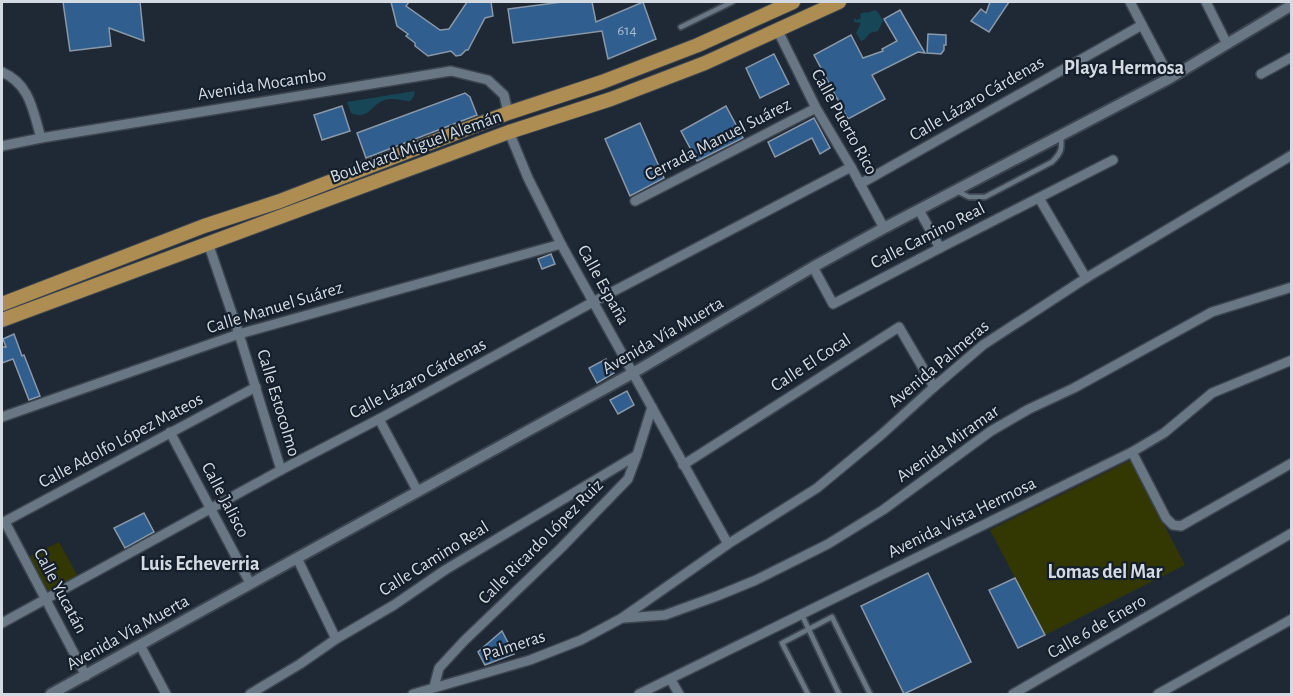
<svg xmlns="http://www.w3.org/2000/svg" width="1293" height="696" viewBox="0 0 1293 696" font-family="'Alegreya Sans',sans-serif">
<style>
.green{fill:#333702}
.water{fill:#174656}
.building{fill:#305e8f;stroke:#8a98a8;stroke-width:1.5}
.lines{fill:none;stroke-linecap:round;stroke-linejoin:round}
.service-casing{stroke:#3c454f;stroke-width:8}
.minor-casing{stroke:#3c454f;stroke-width:12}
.tertiary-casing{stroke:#3c454f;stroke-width:14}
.primary-casing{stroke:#3c454f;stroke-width:16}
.service{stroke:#697785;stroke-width:4.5}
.minor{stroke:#697785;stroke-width:9}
.tertiary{stroke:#697785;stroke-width:10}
.primary{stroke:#ae8d52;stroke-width:14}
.labels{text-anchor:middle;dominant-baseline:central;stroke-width:4.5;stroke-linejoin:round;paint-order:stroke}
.number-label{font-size:15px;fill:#aabbcd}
.street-label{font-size:18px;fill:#d3dae2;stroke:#141f2b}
.neighbourhood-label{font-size:20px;font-weight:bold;fill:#d3dae2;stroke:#141f2b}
</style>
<rect width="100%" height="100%" fill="#1e2935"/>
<g class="green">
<path d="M1131 460 1185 565 1045 635 990 530Z"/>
<path d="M59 542 80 580 46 599 24 559Z"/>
</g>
<g class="water">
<path d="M875 10 878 12 883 21 878 31 870 33 864 40 861 41 856 33 861 23 854 22V18L857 20 861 18 860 14 865 12 867 13Z"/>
<path d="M415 91 414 96 410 101C401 101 394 97 385 100 371 104 369 121 351 113L347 102Z"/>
</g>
<g class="building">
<path d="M63 2H140L144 41 109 28 111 46 70 51Z"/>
<path d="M391 2H409L406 6 440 30 449 29 467 2H491L493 16 485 18 468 50H466L461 55 456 56 451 51 428 56 415 46V43L406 36 408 34 397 26Z"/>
<path d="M562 2H592L596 22 643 2 656 39 608 59 602 31 513 43 508 9Z"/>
<path d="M990 2H1009L989 32 971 21 981 9 986 13Z"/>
<path d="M900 10 925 53 918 52 872 75 885 99 848 119 814 55 851 35 863 58 883 51 882 49 897 41 884 19Z"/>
<path d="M928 34 946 35V45H944V50L941 54 927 53Z"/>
<path d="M774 54 789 84 760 98 746 68Z"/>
<path d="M465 93 470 97 477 115 366 158 357 133Z"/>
<path d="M342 106 350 131 322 140 314 115Z"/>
<path d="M726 106 743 138 697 161 681 131Z"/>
<path d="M814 118 830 148 820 154 812 138 775 157 768 142Z"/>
<path d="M640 123 664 178 630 196 605 139Z"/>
<path d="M551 254 555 264 542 269 538 259Z"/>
<path d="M14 334 22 356 24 355 40 396 29 400 13 359 2 363V347H6L3 339Z"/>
<path d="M606 359 614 373 597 383 589 368Z"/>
<path d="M627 391 634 405 618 414 610 400Z"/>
<path d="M144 513 154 532 125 548 114 528Z"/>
<path d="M928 573 971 662 904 694 861 606Z"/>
<path d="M1015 578 1045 635 1018 648 989 590Z"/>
<path d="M502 631 514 654 485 665 478 652Z"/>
</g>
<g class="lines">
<g class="service-casing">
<g id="service">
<path d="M681 27 732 2"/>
<path d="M957 191 969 197H985L1052 162C1062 152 1062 149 1061 135"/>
<path d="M802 615 839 694"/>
<path d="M808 694 782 643 832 617 870 694"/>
</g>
</g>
<g class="minor-casing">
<g id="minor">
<path d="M1130 2 1170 78"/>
<path d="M1206 2 1227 44"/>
<path d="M778 31 816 108 851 167 884 228"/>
<path d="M2 72C30 84 33 111 41 138"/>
<path d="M1261 74 1292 57"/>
<path d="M509 132 528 178 561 244 728 544"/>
<path d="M2 146 41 138 451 71 488 80 504 95 508 113"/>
<path d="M860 184 1142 25"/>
<path d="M1039 198 1086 278"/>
<path d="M635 201 816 108"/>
<path d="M919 210 940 248"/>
<path d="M208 243 239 334 281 470"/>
<path d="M813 267 833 304 940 248 1113 160"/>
<path d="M2 417 239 334 561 244"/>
<path d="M379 419 418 492"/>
<path d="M170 432 250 583"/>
<path d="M1132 452 1166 518 1173 525 1181 526 1292 463"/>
<path d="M683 465 899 327 934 387"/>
<path d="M5 522 86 676"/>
<path d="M2 523 256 387"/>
<path d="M297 558 336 639"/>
<path d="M624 618 665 615 717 596 756 580 828 544 883 510 991 431 1029 409 1074 388 1212 312 1292 287"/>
<path d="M2 623 281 470 379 419 593 302 851 167"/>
<path d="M140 645 166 694"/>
<path d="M671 680 679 694"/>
<path d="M434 687 439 668 464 641 561 548 628 479 637 455 652 407"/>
<path d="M250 694 300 664 336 639 394 605 445 570 637 455"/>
<path d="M413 694 530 660 581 640 622 618 728 544 817 488 881 435 934 387 983 345 1086 278 1292 155"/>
<path d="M639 694 1132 452 1164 433 1212 393 1292 360"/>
<path d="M1013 694 1292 533"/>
<path d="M1158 694 1292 619"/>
</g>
</g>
<g class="tertiary-casing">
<path id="tertiary" d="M51 694 297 558 633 373 813 267 884 228 1170 78 1292 5"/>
</g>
<g class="primary-casing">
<g id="primary">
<path d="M2 304 204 226 280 201 508 113 602 82 698 45 793 2"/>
<path d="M2 320 509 132 611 99 705 63 839 2"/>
</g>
</g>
<use href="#service" class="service"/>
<use href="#minor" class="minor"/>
<use href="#tertiary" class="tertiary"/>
<use href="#primary" class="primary"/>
</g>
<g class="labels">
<g class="number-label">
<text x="627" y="30">614</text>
</g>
<g class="street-label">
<text transform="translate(262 85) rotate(-9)">Avenida Mocambo</text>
<text transform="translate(977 99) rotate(-30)">Calle Lázaro Cárdenas</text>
<text transform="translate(844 122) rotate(61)">Calle Puerto Rico</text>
<text transform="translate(718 140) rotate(-27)">Cerrada Manuel Suárez</text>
<text transform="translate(416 147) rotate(-20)">Boulevard Miguel Alemán</text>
<text transform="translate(928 236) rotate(-27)">Calle Camino Real</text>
<text transform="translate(603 285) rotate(61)">Calle España</text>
<text transform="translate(275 308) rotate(-17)">Calle Manuel Suárez</text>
<text transform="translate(663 336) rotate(-30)">Avenida Vía Muerta</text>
<text transform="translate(811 363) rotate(-33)">Calle El Cocal</text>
<text transform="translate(939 364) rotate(-40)">Avenida Palmeras</text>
<text transform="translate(418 379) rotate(-28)">Calle Lázaro Cárdenas</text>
<text transform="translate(278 403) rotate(73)">Calle Estocolmo</text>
<text transform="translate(121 441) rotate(-28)">Calle Adolfo López Mateos</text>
<text transform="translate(948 444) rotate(-35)">Avenida Miramar</text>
<text transform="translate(225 500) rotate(62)">Calle Jalisco</text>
<text transform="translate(962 518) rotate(-26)">Avenida Vista Hermosa</text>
<text transform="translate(541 542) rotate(-45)">Calle Ricardo López Ruiz</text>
<text transform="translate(434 559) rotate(-32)">Calle Camino Real</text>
<text transform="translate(60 591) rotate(62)">Calle Yucatán</text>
<text transform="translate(1097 627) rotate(-30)">Calle 6 de Enero</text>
<text transform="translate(128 633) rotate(-29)">Avenida Vía Muerta</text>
<text transform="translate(514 646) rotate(-18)">Palmeras</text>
</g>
<g class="neighbourhood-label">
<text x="1124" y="68">Playa Hermosa</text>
<text x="200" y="564">Luis Echeverria</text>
<text x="1105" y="572">Lomas del Mar</text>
</g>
</g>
<rect width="1293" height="696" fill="none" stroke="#d3dae2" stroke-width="6"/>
</svg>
